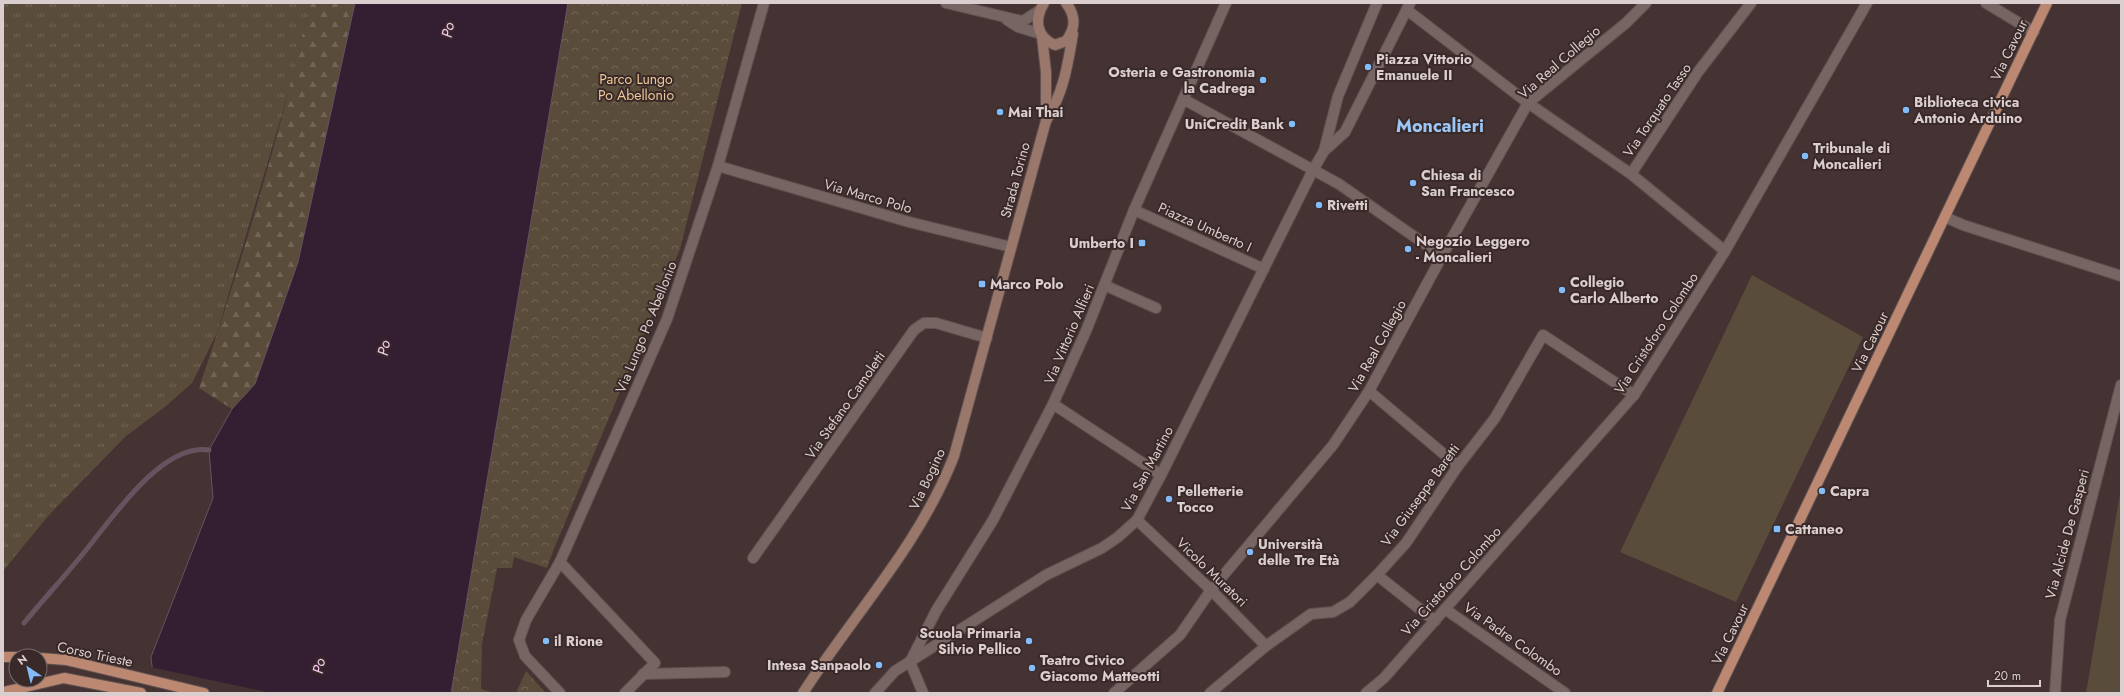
<svg xmlns="http://www.w3.org/2000/svg" width="2124" height="696" viewBox="0 0 2124 696" font-family="Jost,sans-serif">
<style>
.grass{fill:url(#grass-tufts)}
.forest{fill:url(#forest-firs)}
.park{fill:url(#park-crowns)}
.pitch{fill:#5a4c3a}
.water{fill:#331f31;stroke:#655460}
.pier{fill:#443332}
.lines{fill:none;stroke-linecap:round;stroke-linejoin:round}
.stream{stroke:#655460;stroke-width:5}
.lane-casing{stroke:#5f5150;stroke-width:12}
.street-casing{stroke:#5f5150;stroke-width:12}
.secondary-casing{stroke:#5f5150;stroke-width:12}
.primary-casing{stroke:#5f5150;stroke-width:12}
.lane{stroke:#776564;stroke-width:10}
.street{stroke:#776564;stroke-width:10}
.secondary{stroke:#9a776b;stroke-width:10}
.primary{stroke:#bc8871;stroke-width:10}
.poi-dot{fill:#83bcfb;stroke:#392928;stroke-width:1.5}
.labels{text-anchor:middle;dominant-baseline:central;stroke-width:4;stroke-linejoin:round;paint-order:stroke}
.street-label{font-size:14px;fill:#dacfce;stroke:#392928}
.poi-label{font-size:14px;font-weight:bold;fill:#dacfce;stroke:#392928;text-anchor:start}
.park-label{font-size:14px;fill:#ecc899;stroke:#392928}
.water-label{font-size:15px;font-style:italic;fill:#f4c7f0;stroke:#392928}
.district-label{font-size:18px;font-weight:bold;fill:#9cc6f5;stroke:#392928}
</style>
<defs>
<pattern id="grass-tufts" width="24" height="20" patternUnits="userSpaceOnUse"><rect width="24" height="20" fill="#5a4c3a"/><path d="M3 7l-1-3M5 7V3M7 7l1-3M15 17l-1-3M17 17v-4M19 17l1-3" fill="none" stroke="#716555"/></pattern>
<pattern id="forest-firs" width="22" height="20" patternUnits="userSpaceOnUse"><rect width="22" height="20" fill="#5a4c3a"/><path d="M5 1l3.5 6h-7zM16 11l3.5 6h-7z" fill="#716555"/></pattern>
<pattern id="park-crowns" width="20" height="18" patternUnits="userSpaceOnUse"><rect width="20" height="18" fill="#5a4c3a"/><path d="M2 6a3 3 0 1 1 6 0M12 15a3 3 0 1 1 6 0" fill="none" stroke="#716555"/></pattern>
</defs>
<rect width="100%" height="100%" fill="#443332"/>
<path class="grass" d="M3 3H311L296 67 217 333 192 383 166 406 125 437 49 515 3 571Z"/>
<path class="forest" d="M311 3H355L298 262 255 384 232 409 199 388C242 261 280 133 311 3Z"/>
<g class="park">
<path d="M568 3H742L680 249 553 551 547 568 514 557 512 568H497L482 644 481 689 494 693H451Z"/>
<path d="M526 671 546 693H516Z"/>
</g>
<g class="pitch">
<path d="M1752 275 1863 337 1736 602 1620 552Z"/>
<path d="M2121 488V693H2086Z"/>
</g>
<path class="water" d="M355 3H568L451 693H155L151 657 213 498 209 450 232 409 255 384 298 262Z"/>
<path class="pier" d="M150 667 271 693H153Z"/>
<g class="lines">
<path class="stream" d="M24 623C43 600 63 578 82 555 109 523 161 442 209 450"/>
<g class="lane-casing">
<path id="lane" d="M643 674 725 672"/>
</g>
<g class="street-casing">
<g id="street">
<path d="M946 3 1017 20 1023 21 1040 10"/>
<path d="M1986 3 2034 32"/>
<path d="M1407 10 1528 103 1631 174"/>
<path d="M1007 20 1018 27 1041 34"/>
<path d="M1183 99 1339 184 1442 256"/>
<path d="M1324 151 1338 96 1377 3"/>
<path d="M718 166 909 222 1011 247"/>
<path d="M1134 210 1264 269"/>
<path d="M1945 217 1963 225 2121 276"/>
<path d="M1725 251 1631 174 1698 72 1751 3"/>
<path d="M1104 285 1156 308"/>
<path d="M1369 391 1458 466"/>
<path d="M1053 404 1161 475"/>
<path d="M1137 520 1211 590 1266 646"/>
<path d="M753 558 914 330 924 323H936L987 338"/>
<path d="M560 562 655 663 625 693"/>
<path d="M1377 575 1435 621"/>
<path d="M1445 609 1565 693"/>
<path d="M910 662 936 611 993 520 1053 404 1086 331 1134 210 1226 3"/>
<path d="M910 662 923 693"/>
<path d="M560 693 525 656 519 640 526 620 560 562 667 319 718 166 764 3"/>
<path d="M875 693 895 671 1046 575 1102 548 1118 537 1137 520 1161 475 1313 170 1324 151 1345 132 1410 3"/>
<path d="M1114 693 1180 635 1211 590 1333 445 1369 391 1442 256 1528 103 1626 23 1646 3"/>
<path d="M1210 693 1266 646 1311 614 1333 612 1350 602 1377 575 1406 543 1458 466 1495 418 1543 335 1634 395"/>
<path d="M1366 693 1384 678 1634 395 1725 251 1867 3"/>
<path d="M2055 693 2060 620 2121 385"/>
</g>
</g>
<g class="secondary-casing">
<g id="secondary">
<path d="M1044 3C1034 19 1036 37 1055 45L1066 41C1076 28 1076 16 1066 3"/>
<path d="M1046 121C1064 91 1067 68 1073 34"/>
<path d="M803 693C854 614 920 544 954 456L1046 121V72L1042 37"/>
</g>
</g>
<g class="primary-casing">
<g id="primary">
<path d="M3 657H16"/>
<path d="M40 658 66 660 204 693"/>
<path d="M3 692 64 678 141 693"/>
<path d="M1717 693 2047 3"/>
</g>
</g>
<use href="#lane" class="lane"/>
<use href="#street" class="street"/>
<use href="#secondary" class="secondary"/>
<use href="#primary" class="primary"/>
</g>
<g class="poi-dot">
<circle cx="1368" cy="67" r="4"/>
<circle cx="1263" cy="80" r="4"/>
<circle cx="1906" cy="110" r="4"/>
<circle cx="1000" cy="112" r="4"/>
<circle cx="1292" cy="124" r="4"/>
<circle cx="1805" cy="156" r="4"/>
<circle cx="1413" cy="183" r="4"/>
<circle cx="1319" cy="205" r="4"/>
<rect x="1138" y="239" width="8" height="8" rx="2"/>
<circle cx="1408" cy="249" r="4"/>
<rect x="978" y="280" width="8" height="8" rx="2"/>
<circle cx="1562" cy="290" r="4"/>
<circle cx="1822" cy="491" r="4"/>
<circle cx="1169" cy="499" r="4"/>
<rect x="1773" y="525" width="8" height="8" rx="2"/>
<circle cx="1250" cy="552" r="4"/>
<circle cx="546" cy="641" r="4"/>
<circle cx="1029" cy="641" r="4"/>
<circle cx="879" cy="665" r="4"/>
<circle cx="1032" cy="668" r="4"/>
</g>
<g class="labels">
<g class="street-label">
<text transform="translate(2009 50) rotate(-64)">Via Cavour</text>
<text transform="translate(1559 62) rotate(-41)">Via Real Collegio</text>
<text transform="translate(1657 110) rotate(-56)">Via Torquato Tasso</text>
<text transform="translate(1015 180) rotate(-75)">Strada Torino</text>
<text transform="translate(868 196) rotate(16)">Via Marco Polo</text>
<text transform="translate(1205 227) rotate(24)">Piazza Umberto I</text>
<text transform="translate(646 327) rotate(-68)">Via Lungo Po Abellonio</text>
<text transform="translate(1656 333) rotate(-57)">Via Cristoforo Colombo</text>
<text transform="translate(1069 334) rotate(-67)">Via Vittorio Alfieri</text>
<text transform="translate(1870 342) rotate(-64)">Via Cavour</text>
<text transform="translate(1377 346) rotate(-61)">Via Real Collegio</text>
<text transform="translate(845 405) rotate(-55)">Via Stefano Camoletti</text>
<text transform="translate(1147 469) rotate(-62)">Via San Martino</text>
<text transform="translate(927 479) rotate(-65)">Via Bogino</text>
<text transform="translate(1420 495) rotate(-54)">Via Giuseppe Baretti</text>
<text transform="translate(2067 534) rotate(-75)">Via Alcide De Gasperi</text>
<text transform="translate(1212 572) rotate(44)">Vicolo Muratori</text>
<text transform="translate(1451 581) rotate(-48)">Via Cristoforo Colombo</text>
<text transform="translate(1730 634) rotate(-64)">Via Cavour</text>
<text transform="translate(1513 639) rotate(35)">Via Padre Colombo</text>
<text transform="translate(95 654) rotate(12)">Corso Trieste</text>
</g>
<g class="poi-label">
<text x="1376" y="59">Piazza Vittorio<tspan x="1376" dy="16">Emanuele II</tspan></text>
<text x="1255" y="72" text-anchor="end">Osteria e Gastronomia<tspan x="1255" dy="16">la Cadrega</tspan></text>
<text x="1914" y="102">Biblioteca civica<tspan x="1914" dy="16">Antonio Arduino</tspan></text>
<text x="1008" y="112">Mai Thai</text>
<text x="1284" y="124" text-anchor="end">UniCredit Bank</text>
<text x="1813" y="148">Tribunale di<tspan x="1813" dy="16">Moncalieri</tspan></text>
<text x="1421" y="175">Chiesa di<tspan x="1421" dy="16">San Francesco</tspan></text>
<text x="1327" y="205">Rivetti</text>
<text x="1416" y="241">Negozio Leggero<tspan x="1416" dy="16">- Moncalieri</tspan></text>
<text x="1134" y="243" text-anchor="end">Umberto I</text>
<text x="1570" y="282">Collegio<tspan x="1570" dy="16">Carlo Alberto</tspan></text>
<text x="990" y="284">Marco Polo</text>
<text x="1177" y="491">Pelletterie<tspan x="1177" dy="16">Tocco</tspan></text>
<text x="1830" y="491">Capra</text>
<text x="1785" y="529">Cattaneo</text>
<text x="1258" y="544">Università<tspan x="1258" dy="16">delle Tre Età</tspan></text>
<text x="1021" y="633" text-anchor="end">Scuola Primaria<tspan x="1021" dy="16">Silvio Pellico</tspan></text>
<text x="554" y="641">il Rione</text>
<text x="1040" y="660">Teatro Civico<tspan x="1040" dy="16">Giacomo Matteotti</tspan></text>
<text x="871" y="665" text-anchor="end">Intesa Sanpaolo</text>
</g>
<g class="park-label">
<text x="636" y="79">Parco Lungo<tspan x="636" dy="16">Po Abellonio</tspan></text>
</g>
<g class="water-label">
<text transform="translate(448 30) rotate(-79)">Po</text>
<text transform="translate(384 348) rotate(-79)">Po</text>
<text transform="translate(319 666) rotate(-79)">Po</text>
</g>
<g class="district-label">
<text x="1440" y="126">Moncalieri</text>
</g>
</g>
<rect width="2124" height="696" fill="none" stroke="#dacfce" stroke-width="8"/>
<g transform="translate(28 668) rotate(325)"><circle r="19" fill="#392928" stroke="#796b6a"/>
<path d="M0-3L7 15L0 10L-7 15Z" fill="#83bcfb"/>
<text y="-6" font-size="11" font-weight="bold" text-anchor="middle" fill="#dacfce">N</text>
</g>
<path d="M1988 680v6h52v-6" fill="none" stroke="#dacfce" stroke-width="2"/>
<text x="1994" y="680" font-size="12" fill="#dacfce" stroke="#392928" stroke-width="3" paint-order="stroke">20 m</text>
</svg>
